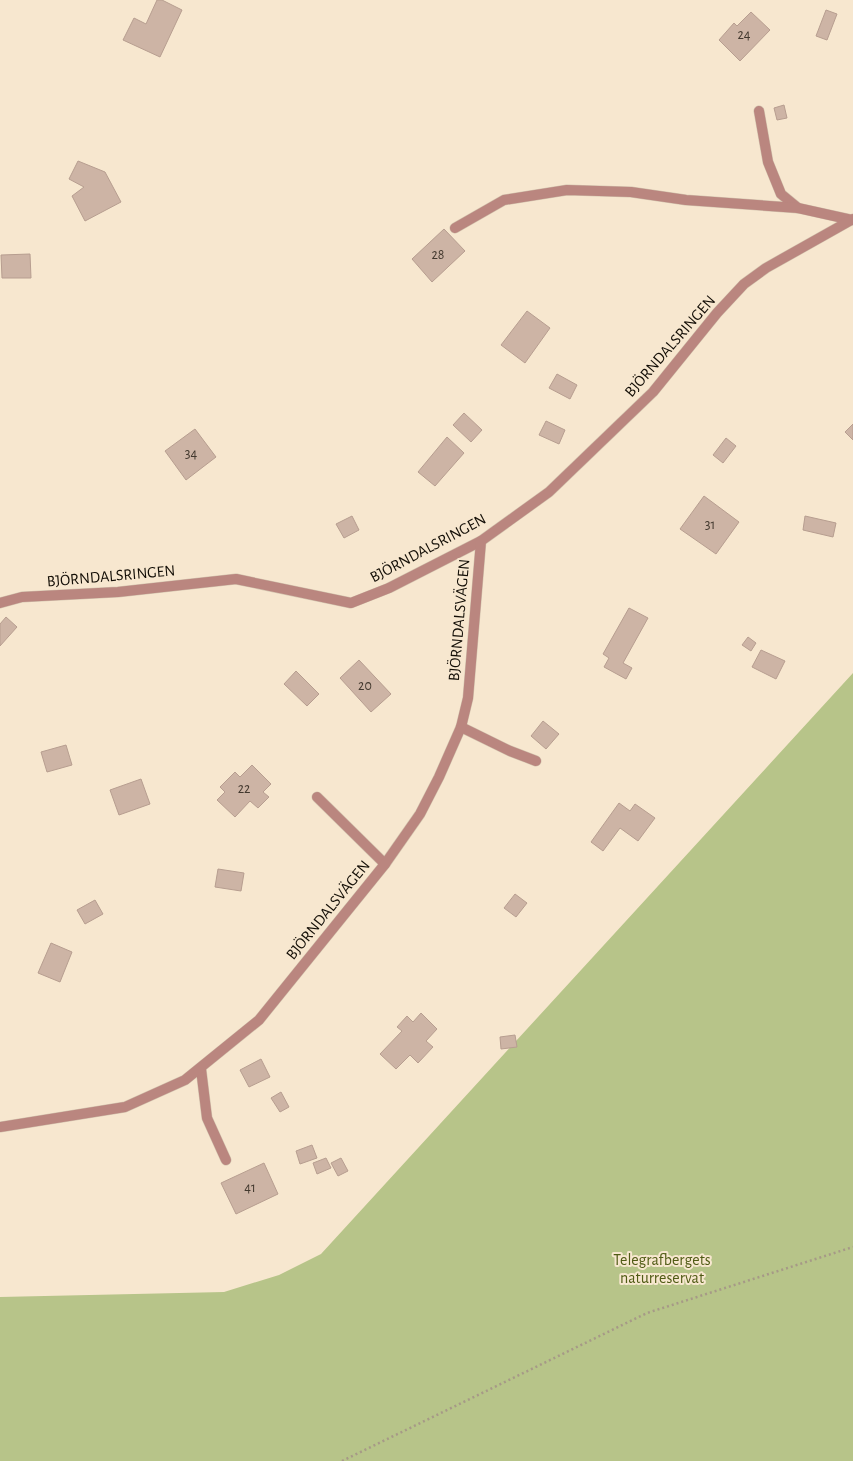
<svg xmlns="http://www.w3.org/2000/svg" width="853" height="1461" viewBox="0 0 853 1461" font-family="'Alegreya Sans',sans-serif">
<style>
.green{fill:#b7c489}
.building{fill:#cdb4a5;stroke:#b79e90}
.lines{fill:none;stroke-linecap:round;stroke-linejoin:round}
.service-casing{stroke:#d3c4af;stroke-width:11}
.minor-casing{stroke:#d3c4af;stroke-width:11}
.path{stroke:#a69987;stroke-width:2.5;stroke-dasharray:2 3;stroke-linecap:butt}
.service{stroke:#ba867f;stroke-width:10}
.minor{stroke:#ba867f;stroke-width:10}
.labels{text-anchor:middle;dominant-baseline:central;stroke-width:4;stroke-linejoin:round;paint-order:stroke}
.number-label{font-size:14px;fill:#42382e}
.street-label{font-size:16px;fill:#130e06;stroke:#f7e7cf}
.park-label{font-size:16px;fill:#505b15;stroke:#f7e7cf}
</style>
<rect width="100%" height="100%" fill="#f7e7cf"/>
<path class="green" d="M853 673V1461H0V1297L224 1292 279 1275 321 1254Z"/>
<g class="building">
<path d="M157 0H162L182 10 160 57 123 40 134 18 146 24Z"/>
<path d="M826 10 837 14 827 40 816 36Z"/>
<path d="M751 12 770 30 740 61 719 40 734 23 737 26Z"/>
<path d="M784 105 787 118 777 120 774 108Z"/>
<path d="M78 161 105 172 121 202 85 221 72 196 84 187 69 179Z"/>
<path d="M444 229 465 251 432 282 412 259Z"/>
<path d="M30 254 31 278H2L1 255Z"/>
<path d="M527 311 550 328 525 363 501 345Z"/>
<path d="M557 374 577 385 570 399 549 388Z"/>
<path d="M464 413 482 430 471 442 453 425Z"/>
<path d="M546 421 565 430 559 444 539 435Z"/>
<path d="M853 424V440L845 432Z"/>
<path d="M195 429 216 457 186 480 165 451Z"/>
<path d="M447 437 464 453 435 486 418 472Z"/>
<path d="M726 438 736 446 723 463 713 455Z"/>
<path d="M704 496 739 522 716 554 680 529Z"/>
<path d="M352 516 359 530 344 538 336 524Z"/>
<path d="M805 516 836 523 833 537 803 530Z"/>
<path d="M629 608 648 618 623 663 632 668 626 679 604 667 609 658 603 654Z"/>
<path d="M6 617 17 627 0 646V624Z"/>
<path d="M748 637 756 643 751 651 742 645Z"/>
<path d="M761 650 785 661 776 679 752 667Z"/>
<path d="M359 660 391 694 371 712 340 678Z"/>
<path d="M296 671 319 694 307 706 284 684Z"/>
<path d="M543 721 559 734 546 749 531 736Z"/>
<path d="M66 745 72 765 47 772 41 752Z"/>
<path d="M252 765 271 784 263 792 269 797 258 808 250 801 235 817 217 800 225 792 220 787 235 772 240 777Z"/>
<path d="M141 779 150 804 119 815 110 790Z"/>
<path d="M619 803 630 811 635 804 655 818 638 841 620 828 603 851 591 842Z"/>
<path d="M218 869 244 873 241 891 215 887Z"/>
<path d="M515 894 527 903 516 917 504 908Z"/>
<path d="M95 900 103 914 85 924 77 910Z"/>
<path d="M51 943 72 952 60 982 38 973Z"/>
<path d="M421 1013 437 1029 426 1041 433 1047 418 1063 410 1055 396 1069 380 1054 402 1031 397 1027 407 1016 413 1022Z"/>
<path d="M515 1035 517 1047 501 1049 500 1037Z"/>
<path d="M261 1059 270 1077 249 1087 240 1070Z"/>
<path d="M281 1092 289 1107 280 1112 271 1098Z"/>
<path d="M312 1145 317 1158 300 1164 296 1151Z"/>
<path d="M326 1158 331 1168 317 1174 313 1163Z"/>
<path d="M341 1158 348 1171 338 1176 331 1163Z"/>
<path d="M264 1163 278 1194 236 1214 221 1183Z"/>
</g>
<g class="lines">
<g class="service-casing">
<g id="service">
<path d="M759 111 768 162 781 194 798 208"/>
<path d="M0 603 22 597 118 592 236 579 351 603 389 588 481 541"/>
<path d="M461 727 510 751 536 761"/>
<path d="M317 797 385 864"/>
<path d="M201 1069 207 1118 226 1160"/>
</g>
</g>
<g class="minor-casing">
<g id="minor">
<path d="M455 228 504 200 567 190 631 192 686 200 798 208 852 220"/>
<path d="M0 1127 125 1107 185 1080 259 1020 385 864 420 814 439 777 461 727 468 698 481 541 549 492 653 392 717 313 744 284 766 268 853 219"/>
</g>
</g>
<path class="path" d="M342 1461 647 1313 853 1247"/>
<use href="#service" class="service"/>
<use href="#minor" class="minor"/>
</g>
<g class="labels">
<g class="number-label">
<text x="744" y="35">24</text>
<text x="438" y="255">28</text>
<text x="191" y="454">34</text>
<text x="710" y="525">31</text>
<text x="365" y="686">20</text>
<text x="244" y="789">22</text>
<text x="250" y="1188">41</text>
</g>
<g class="street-label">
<text transform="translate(670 346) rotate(-49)">BJÖRNDALSRINGEN</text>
<text transform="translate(428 548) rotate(-28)">BJÖRNDALSRINGEN</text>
<text transform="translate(111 576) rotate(-5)">BJÖRNDALSRINGEN</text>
<text transform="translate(459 620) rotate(-85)">BJÖRNDALSVÄGEN</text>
<text transform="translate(328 910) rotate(-51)">BJÖRNDALSVÄGEN</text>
</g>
<g class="park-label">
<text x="662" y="1260">Telegrafbergets<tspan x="662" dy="18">naturreservat</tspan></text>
</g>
</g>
</svg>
